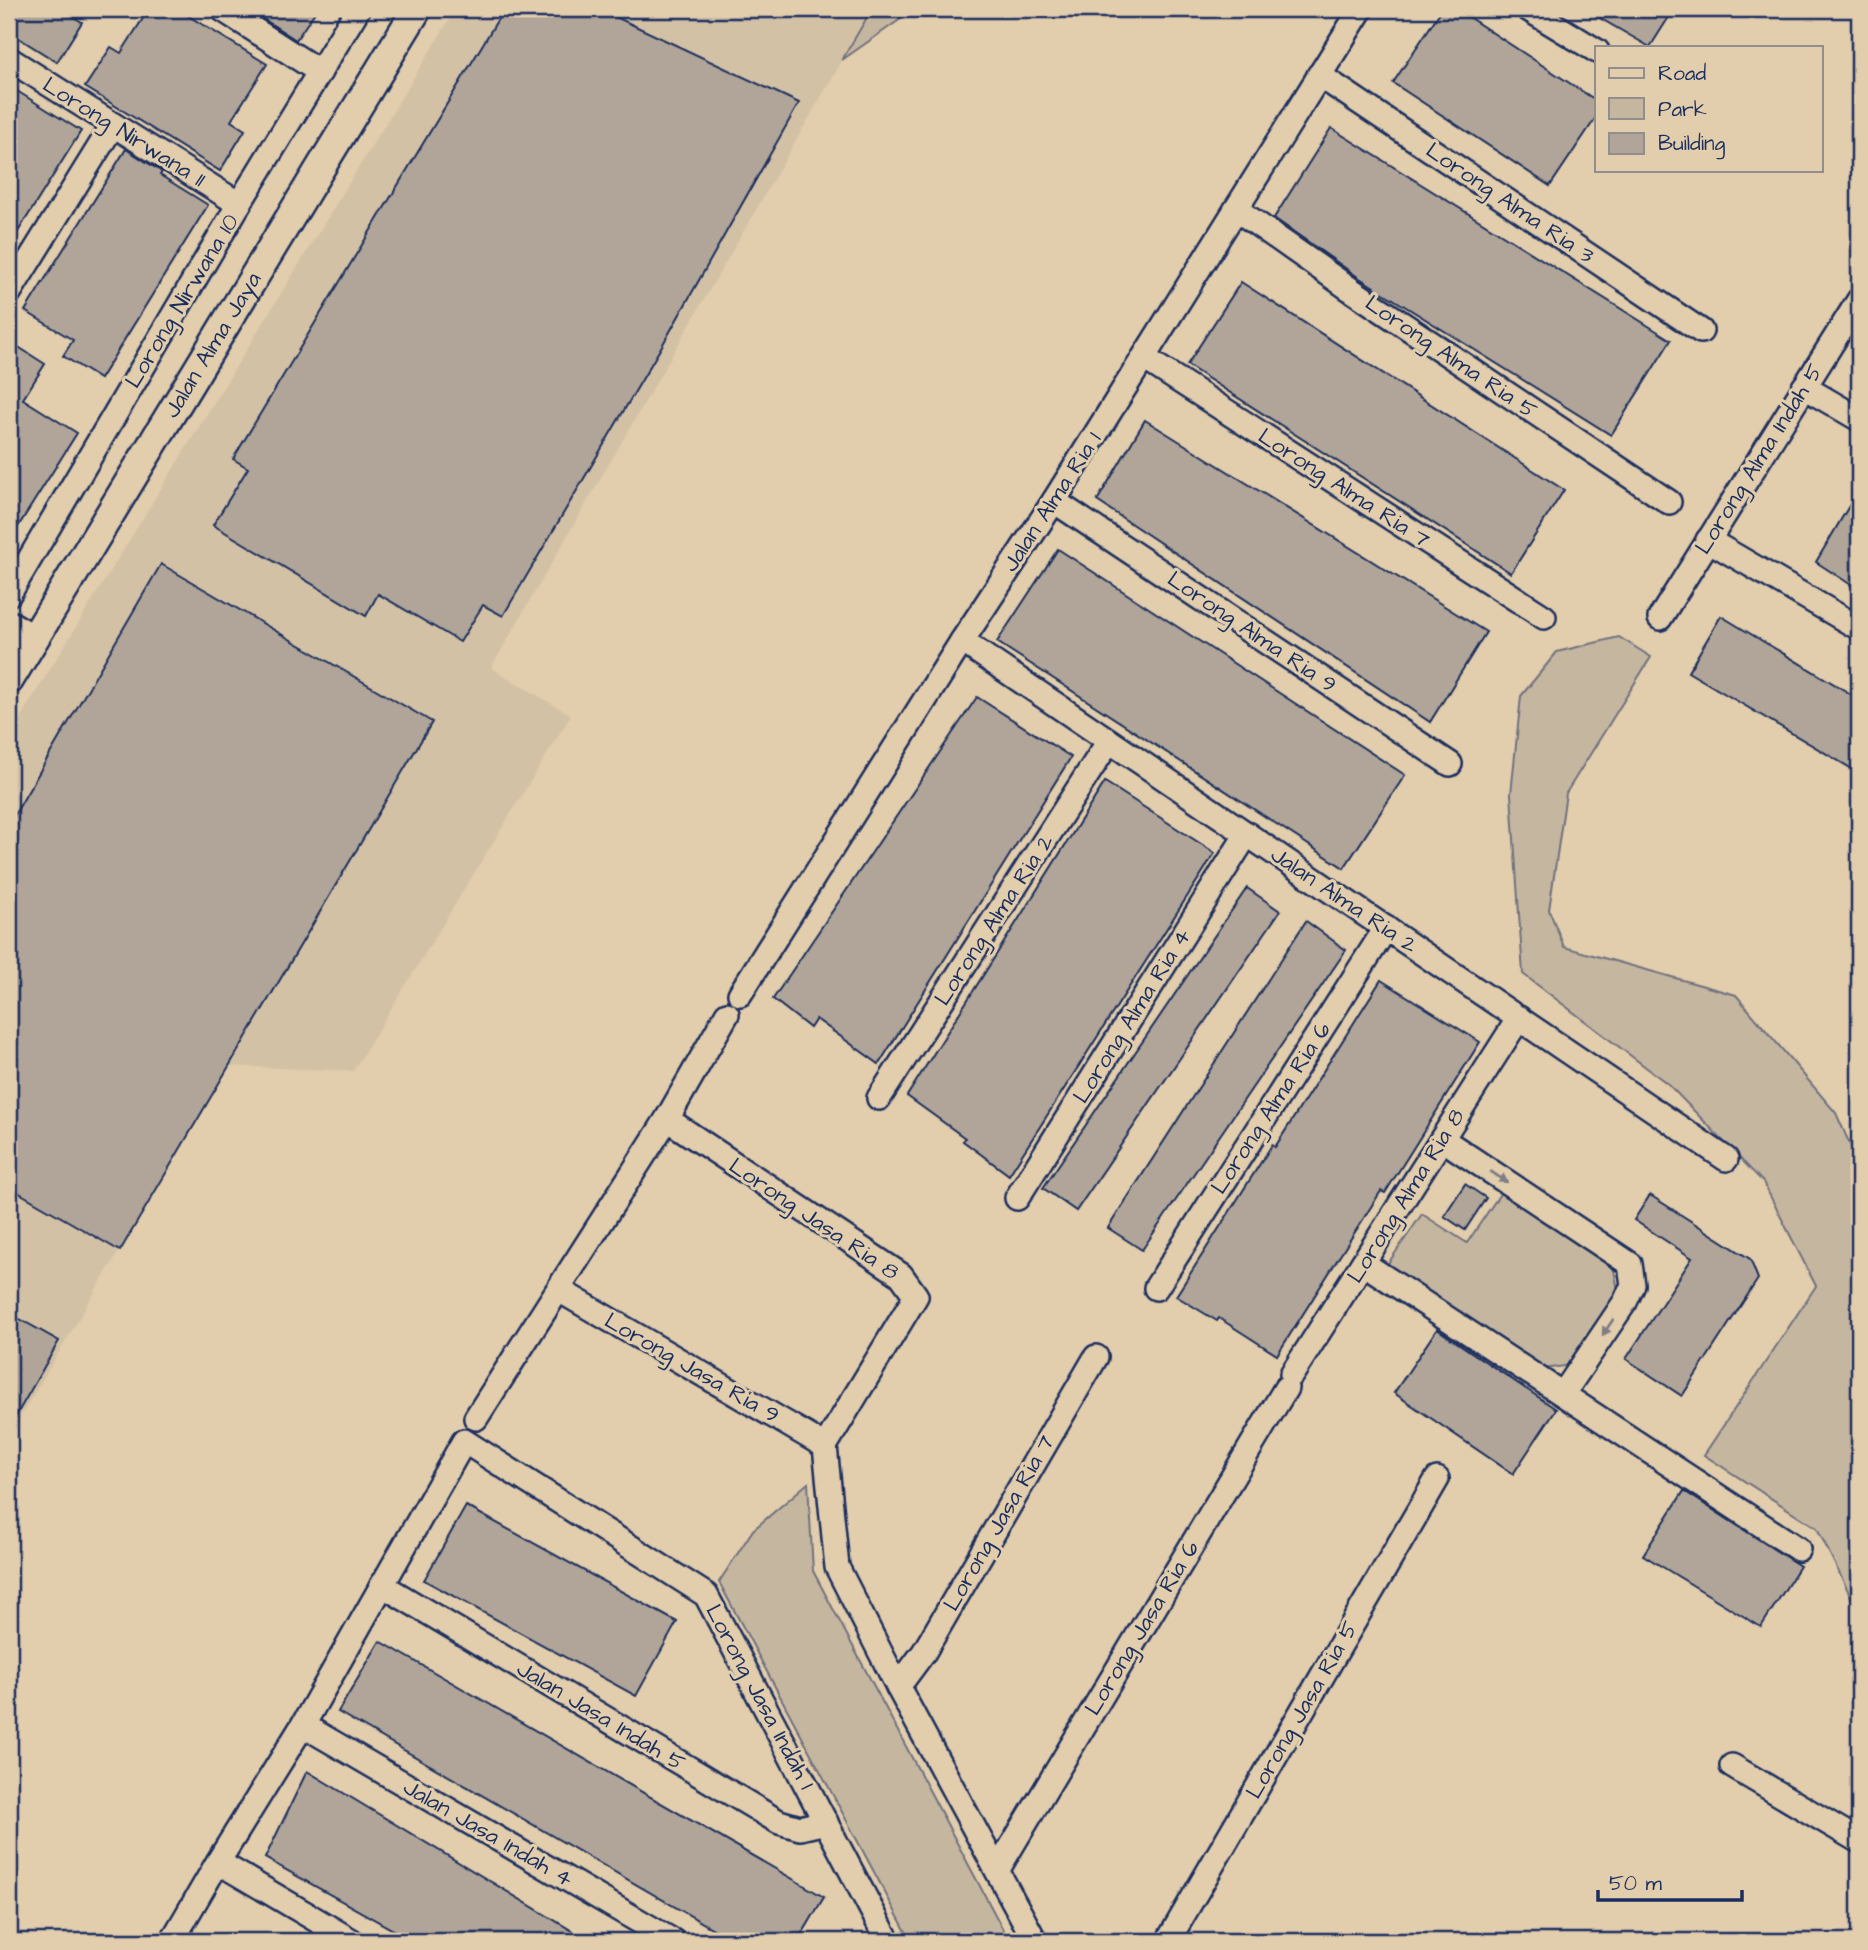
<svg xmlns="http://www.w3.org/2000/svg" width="1868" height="1950" viewBox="0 0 1868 1950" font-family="'Architects Daughter',sans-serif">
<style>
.built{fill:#d3c1a6}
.green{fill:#c5b6a0;stroke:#70727f;stroke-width:2}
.building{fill:#b0a598;stroke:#1b2f5e;stroke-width:2}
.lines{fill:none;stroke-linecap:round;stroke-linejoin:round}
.minor-casing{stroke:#1b2f5e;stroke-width:28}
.tertiary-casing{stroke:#1b2f5e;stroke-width:33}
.minor{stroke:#e2cdac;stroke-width:23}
.tertiary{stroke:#e2cdac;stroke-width:28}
.oneway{fill:#7e7e85}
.labels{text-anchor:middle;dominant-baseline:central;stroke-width:6;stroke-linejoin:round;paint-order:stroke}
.street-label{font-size:23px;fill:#1b2f5e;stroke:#e2cdac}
</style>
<rect width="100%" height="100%" fill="#e2cdac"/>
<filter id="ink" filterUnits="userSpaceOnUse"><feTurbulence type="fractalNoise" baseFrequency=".0143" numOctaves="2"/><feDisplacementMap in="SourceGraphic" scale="14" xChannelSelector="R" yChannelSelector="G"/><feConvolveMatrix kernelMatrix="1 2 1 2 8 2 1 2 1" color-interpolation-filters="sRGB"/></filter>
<g filter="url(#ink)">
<path class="built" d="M456 9H872L491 668 571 715 353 1071 229 1066 9 1436V736Z"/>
<g class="green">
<path d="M872 9H915L842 60Z"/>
<path d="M1619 637 1651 657 1566 793 1549 910 1564 947 1736 995 1836 1113 1859 1165V1613L1817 1528 1704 1455 1816 1286 1763 1182 1668 1084 1523 974 1511 794 1521 696 1557 652Z"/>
<path d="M1502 1191 1613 1265 1618 1290 1571 1365 1544 1369 1387 1265 1422 1214 1467 1243Z"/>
<path d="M808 1483 813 1571 1009 1941H911L719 1582 753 1530Z"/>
</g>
<g class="building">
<path d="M9 9H60L82 22 57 62 9 32Z"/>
<path d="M149 9H177L267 64 231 121 245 130 220 171 85 87 111 47 121 53Z"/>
<path d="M248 9H317L296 40Z"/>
<path d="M504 9H599L799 103 663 344 503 616 483 605 460 642 378 594 366 616 213 525 248 468 233 459Z"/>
<path d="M1442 9H1456L1597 101V116L1550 186 1393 83Z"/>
<path d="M1584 9H1674L1650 47Z"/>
<path d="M9 86 81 131 9 246Z"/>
<path d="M1331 128 1671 340 1611 435 1358 277 1274 218Z"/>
<path d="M126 149 162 172 160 175 208 205 100 379 63 356 73 340 25 311Z"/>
<path d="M1241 282 1564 490 1511 573 1187 365Z"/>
<path d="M9 341 45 364 23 399 77 433 9 541Z"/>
<path d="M1145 420 1486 632 1430 722 1097 501Z"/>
<path d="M1859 489V590L1816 562Z"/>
<path d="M1058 549 1405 775 1344 868 997 642Z"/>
<path d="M161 564 432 722 120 1251 9 1187V824Z"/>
<path d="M1721 616 1859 699V773L1688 672Z"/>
<path d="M977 697 1071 757 879 1064 816 1019 810 1028 773 999Z"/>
<path d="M1105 782 1215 853 1009 1175 963 1141 965 1138 907 1096Z"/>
<path d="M1247 888 1280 911 1076 1211 1043 1188Z"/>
<path d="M1306 921 1346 950 1142 1250 1108 1228Z"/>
<path d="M1381 980 1480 1042 1385 1193 1381 1191 1277 1355 1219 1318 1217 1321 1176 1296 1272 1145 1275 1147Z"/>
<path d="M1465 1184 1486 1198 1465 1230 1444 1216Z"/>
<path d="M1650 1195 1750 1259 1758 1279 1682 1396 1626 1359 1692 1258 1634 1220Z"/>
<path d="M9 1313 59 1341 9 1428Z"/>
<path d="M1437 1329 1556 1409 1513 1474 1394 1393Z"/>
<path d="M1684 1491 1800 1566 1761 1627 1643 1555Z"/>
<path d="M466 1506 677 1622 636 1696 424 1580Z"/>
<path d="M380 1641 824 1897 798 1941H734L338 1712Z"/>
<path d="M307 1771 589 1941H413L265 1858Z"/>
</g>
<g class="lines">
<g class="minor-casing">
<g id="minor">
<path d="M222 9 320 72"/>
<path d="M1528 9 1597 51"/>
<path d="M9 59 239 204"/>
<path d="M1319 75 1701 331"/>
<path d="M1236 209 1350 289 1669 502"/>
<path d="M9 293 113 125"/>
<path d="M1144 358 1544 617"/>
<path d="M1804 387 1859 419"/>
<path d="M1054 501 1450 764"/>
<path d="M1708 540 1859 628"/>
<path d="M9 594 239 204 358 9"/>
<path d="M1660 618 1859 300"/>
<path d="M962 641 1726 1159"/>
<path d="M740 994 962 641 1054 501 1361 9"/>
<path d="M879 1098 1109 741"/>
<path d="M667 1119 901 1275 916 1296 825 1446"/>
<path d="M1442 1139 1630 1264 1633 1285 1625 1302 1563 1394"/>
<path d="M1017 1198 1247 834"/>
<path d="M1363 1263 1798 1549"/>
<path d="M1156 1288 1386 928"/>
<path d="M559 1290 825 1446"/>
<path d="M1292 1374 1519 1018"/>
<path d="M476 1418 667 1119 727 1014"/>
<path d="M825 1446 837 1567 898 1687 1035 1941"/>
<path d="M382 1585 779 1822 800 1828 826 1822"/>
<path d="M898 1687 924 1652 1096 1357"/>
<path d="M303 1725 673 1941"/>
<path d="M1732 1766 1859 1841"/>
<path d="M218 1862 352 1941"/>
<path d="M998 1869 1286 1388"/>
<path d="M172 1941 218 1862 303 1725 464 1441 706 1595 888 1941"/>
<path d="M1168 1941 1437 1479"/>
</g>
</g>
<g class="tertiary-casing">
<g id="tertiary">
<path d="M9 625 33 639"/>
<path id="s1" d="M9 680 417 9"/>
</g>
</g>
<use href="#minor" class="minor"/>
<use href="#tertiary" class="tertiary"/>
</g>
<defs><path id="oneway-solid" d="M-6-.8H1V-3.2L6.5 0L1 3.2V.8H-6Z" transform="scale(1.75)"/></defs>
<g class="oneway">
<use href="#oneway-solid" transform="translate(1499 1177) rotate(34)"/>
<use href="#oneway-solid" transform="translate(1608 1327) rotate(124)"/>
</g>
</g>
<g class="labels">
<g class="street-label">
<text transform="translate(124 132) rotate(32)">Lorong Nirwana 11</text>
<text transform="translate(1510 203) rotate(34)">Lorong Alma Ria 3</text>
<text transform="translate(182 301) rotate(-59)">Lorong Nirwana 10</text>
<text stroke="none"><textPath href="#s1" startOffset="392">Jalan Alma Jaya</textPath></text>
<text transform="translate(1451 357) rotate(34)">Lorong Alma Ria 5</text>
<text transform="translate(1759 459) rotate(-58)">Lorong Alma Indah 5</text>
<text transform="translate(1344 488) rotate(33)">Lorong Alma Ria 7</text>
<text transform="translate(1052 502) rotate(-57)">Jalan Alma Ria 1</text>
<text transform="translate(1252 632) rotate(34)">Lorong Alma Ria 9</text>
<text transform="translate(1344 900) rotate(34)">Jalan Alma Ria 2</text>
<text transform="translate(994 920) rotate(-57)">Lorong Alma Ria 2</text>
<text transform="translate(1132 1016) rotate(-58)">Lorong Alma Ria 4</text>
<text transform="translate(1271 1108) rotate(-57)">Lorong Alma Ria 6</text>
<text transform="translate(1406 1196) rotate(-58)">Lorong Alma Ria 8</text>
<text transform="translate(814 1219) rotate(34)">Lorong Jasa Ria 8</text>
<text transform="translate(692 1368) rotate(30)">Lorong Jasa Ria 9</text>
<text transform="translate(999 1523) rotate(-60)">Lorong Jasa Ria 7</text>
<text transform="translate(1142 1628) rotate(-59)">Lorong Jasa Ria 6</text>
<text transform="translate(760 1697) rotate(62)">Lorong Jasa Indah 1</text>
<text transform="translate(1302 1710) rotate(-60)">Lorong Jasa Ria 5</text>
<text transform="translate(601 1716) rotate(31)">Jalan Jasa Indah 5</text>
<text transform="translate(488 1833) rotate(30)">Jalan Jasa Indah 4</text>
</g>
</g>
<rect width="1868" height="1950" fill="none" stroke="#e2cdac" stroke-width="35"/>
<rect x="18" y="18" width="1833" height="1915" fill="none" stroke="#1b2f5e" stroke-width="2.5" filter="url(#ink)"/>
<rect x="1595" y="46" width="228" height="126" fill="#e2cdac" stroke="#928e8d" stroke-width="2"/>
<rect x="1609" y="68" width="35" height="10" fill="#e2cdac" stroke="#928e8d" stroke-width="2"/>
<text x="1658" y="80" font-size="21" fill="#1b2f5e">Road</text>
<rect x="1609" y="98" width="35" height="21" fill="#c5b6a0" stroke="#928e8d" stroke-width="2"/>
<text x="1658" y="116" font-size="21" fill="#1b2f5e">Park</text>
<rect x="1609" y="133" width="35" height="21" fill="#b0a598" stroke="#928e8d" stroke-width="2"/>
<text x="1658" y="150" font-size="21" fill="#1b2f5e">Building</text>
<path d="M1598 1890v10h144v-10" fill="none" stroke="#1b2f5e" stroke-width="3.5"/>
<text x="1609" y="1890" font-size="21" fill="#1b2f5e" stroke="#e2cdac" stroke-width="5" paint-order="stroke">50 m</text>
</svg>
